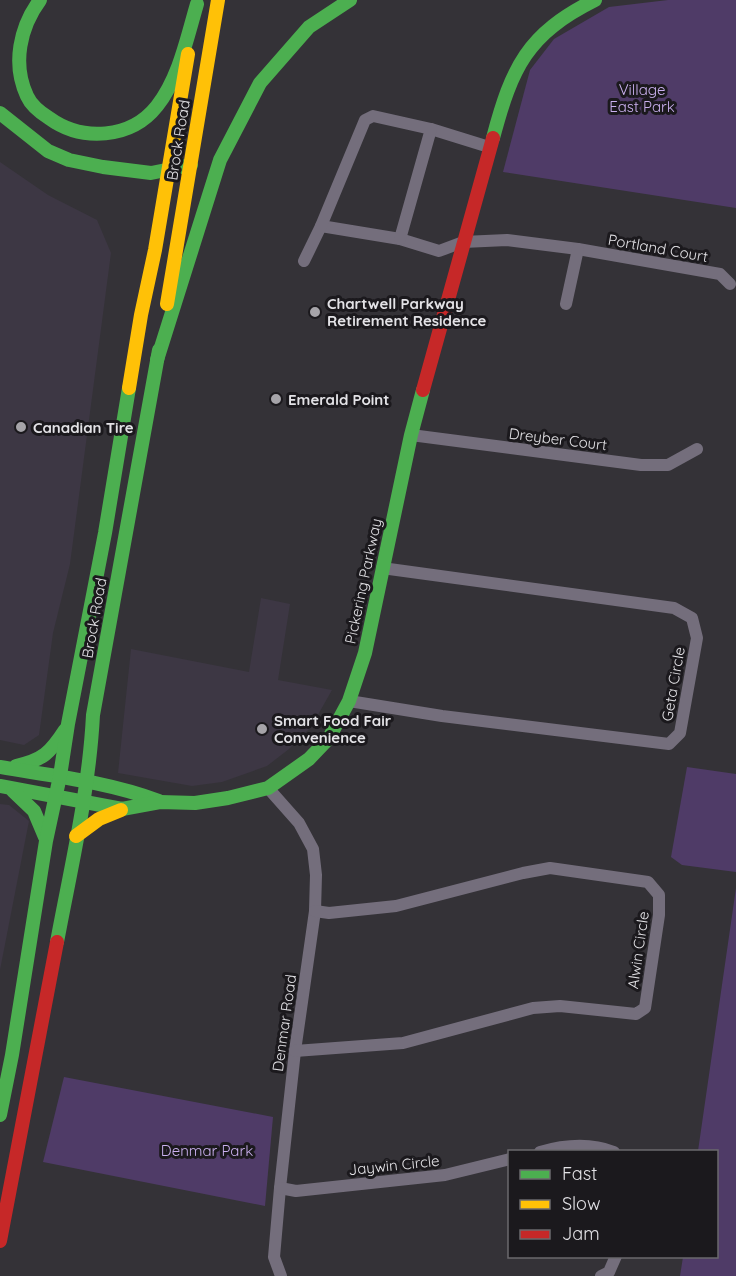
<svg xmlns="http://www.w3.org/2000/svg" width="736" height="1276" viewBox="0 0 736 1276" font-family="Quicksand,sans-serif">
<style>
.built{fill:#3d3744}
.green{fill:#4f3b67}
.lines{fill:none;stroke-linecap:round;stroke-linejoin:round}
.street{stroke:#746e7c;stroke-width:12}
.fast{stroke:#4caf50;stroke-width:14}
.slow{stroke:#ffc107;stroke-width:14}
.jam{stroke:#c62828;stroke-width:14}
.poi-dot{fill:#a6a4a9;stroke:#1b191d;stroke-width:2}
.labels{text-anchor:middle;dominant-baseline:central;stroke-width:6;stroke-linejoin:round;paint-order:stroke}
.park-label{font-size:15px;fill:#cbb1f0;stroke:#1b191d}
.street-label{font-size:15px;fill:#e3e2e6;stroke:#1b191d}
.poi-label{font-size:15px;font-weight:bold;fill:#e3e2e6;stroke:#1b191d;text-anchor:start}
</style>
<rect width="100%" height="100%" fill="#343237"/>
<g class="built">
<path d="M0 162 48 195 97 220 111 253 70 564 53 633 39 735 24 745 0 740Z"/>
<path d="M261 598 290 604 278 680 332 690 311 727 289 749 267 766 222 782 192 786 118 773 131 649 249 672Z"/>
<path d="M0 804 9 805 29 821 0 970Z"/>
</g>
<g class="green">
<path d="M668 0H736V208L503 172 530 70 554 39 609 7Z"/>
<path d="M687 767 736 774V872L682 865 671 857Z"/>
<path d="M736 888V1276H680L683 1257 716 1256V1152L698 1151Z"/>
<path d="M64 1077 273 1117 265 1206 43 1162Z"/>
</g>
<g class="lines">
<g class="street">
<path d="M431 129 489 147"/>
<path d="M321 226 400 239 439 251 463 242 507 240 578 249 720 274 730 284"/>
<path d="M304 261 321 226 365 120 373 116 431 129 400 239"/>
<path d="M566 304 578 249"/>
<path d="M411 435 641 465H668L697 449"/>
<path d="M349 701 442 716 669 744 680 733 697 638 692 618 674 608 382 568"/>
<path d="M268 788 299 823 313 849 316 875 315 911 295 1051 280 1188 274 1257 281 1276"/>
<path d="M295 1051 403 1043 533 1008 560 1006 636 1014 645 1008 659 915V895L648 882 550 868 523 873 396 906 329 913 315 911"/>
<path d="M540 1152C564 1145 591 1143 614 1152"/>
<path d="M280 1188 296 1191 445 1175 510 1159"/>
<path d="M601 1276 609 1272 616 1256"/>
</g>
<g class="fast">
<path d="M40 0C20 27 12 64 27 96 31 105 41 113 49 118 82 142 131 139 157 106 179 78 187 38 197 4"/>
<path d="M0 113 48 151 69 160 103 167 151 173 191 165"/>
<path d="M493 138C512 67 527 34 595 0"/>
<path d="M157 360 220 160 260 83 309 27 350 0"/>
<path d="M16 766C43 760 50 753 65 730"/>
<path d="M0 767C54 776 108 782 159 801"/>
<path d="M0 786 122 809 160 802 195 803 228 798 268 788 309 759 329 738 349 701 365 653 411 435 423 390"/>
<path d="M13 791 34 811 45 837"/>
<path d="M57 942C71 867 89 792 93 715L159 350"/>
<path d="M0 1115 12 1055 46 841 60 776 68 724 105 533 129 388"/>
</g>
<g class="slow">
<path d="M167 304 218 0"/>
<path d="M129 388 141 315 155 250 188 54"/>
<path d="M76 836 99 819 121 810"/>
</g>
<g class="jam">
<path d="M423 390 493 138"/>
<path d="M0 1241 57 942"/>
</g>
</g>
<g class="poi-dot">
<circle cx="315" cy="312" r="6"/>
<circle cx="276" cy="399" r="6"/>
<circle cx="21" cy="427" r="6"/>
<circle cx="262" cy="729" r="6"/>
</g>
<g class="labels">
<g class="park-label">
<text x="642" y="89">Village<tspan x="642" dy="17">East Park</tspan></text>
<text x="207" y="1150">Denmar Park</text>
</g>
<g class="street-label">
<text transform="translate(178 140) rotate(-81)">Brock Road</text>
<text transform="translate(658 248) rotate(10)">Portland Court</text>
<text transform="translate(558 439) rotate(7)">Dreyber Court</text>
<text transform="translate(363 581) rotate(-78)">Pickering Parkway</text>
<text transform="translate(94 618) rotate(-80)">Brock Road</text>
<text transform="translate(673 684) rotate(-80)">Geta Circle</text>
<text transform="translate(638 950) rotate(-82)">Alwin Circle</text>
<text transform="translate(284 1023) rotate(-82)">Denmar Road</text>
<text transform="translate(394 1165) rotate(-6)">Jaywin Circle</text>
</g>
<g class="poi-label">
<text x="327" y="303">Chartwell Parkway<tspan x="327" dy="17">Retirement Residence</tspan></text>
<text x="288" y="399">Emerald Point</text>
<text x="33" y="427">Canadian Tire</text>
<text x="274" y="720">Smart Food Fair<tspan x="274" dy="17">Convenience</tspan></text>
</g>
</g>
<rect x="508" y="1150" width="210" height="108" fill="#1b191d" stroke="#6b696d" stroke-width="1.5"/>
<rect x="520" y="1170" width="30" height="9" fill="#4caf50" stroke="#6b696d" stroke-width="1.5"/>
<text x="562" y="1180" font-size="18" fill="#e3e2e6">Fast</text>
<rect x="520" y="1200" width="30" height="9" fill="#ffc107" stroke="#6b696d" stroke-width="1.5"/>
<text x="562" y="1210" font-size="18" fill="#e3e2e6">Slow</text>
<rect x="520" y="1230" width="30" height="9" fill="#c62828" stroke="#6b696d" stroke-width="1.5"/>
<text x="562" y="1240" font-size="18" fill="#e3e2e6">Jam</text>
</svg>
